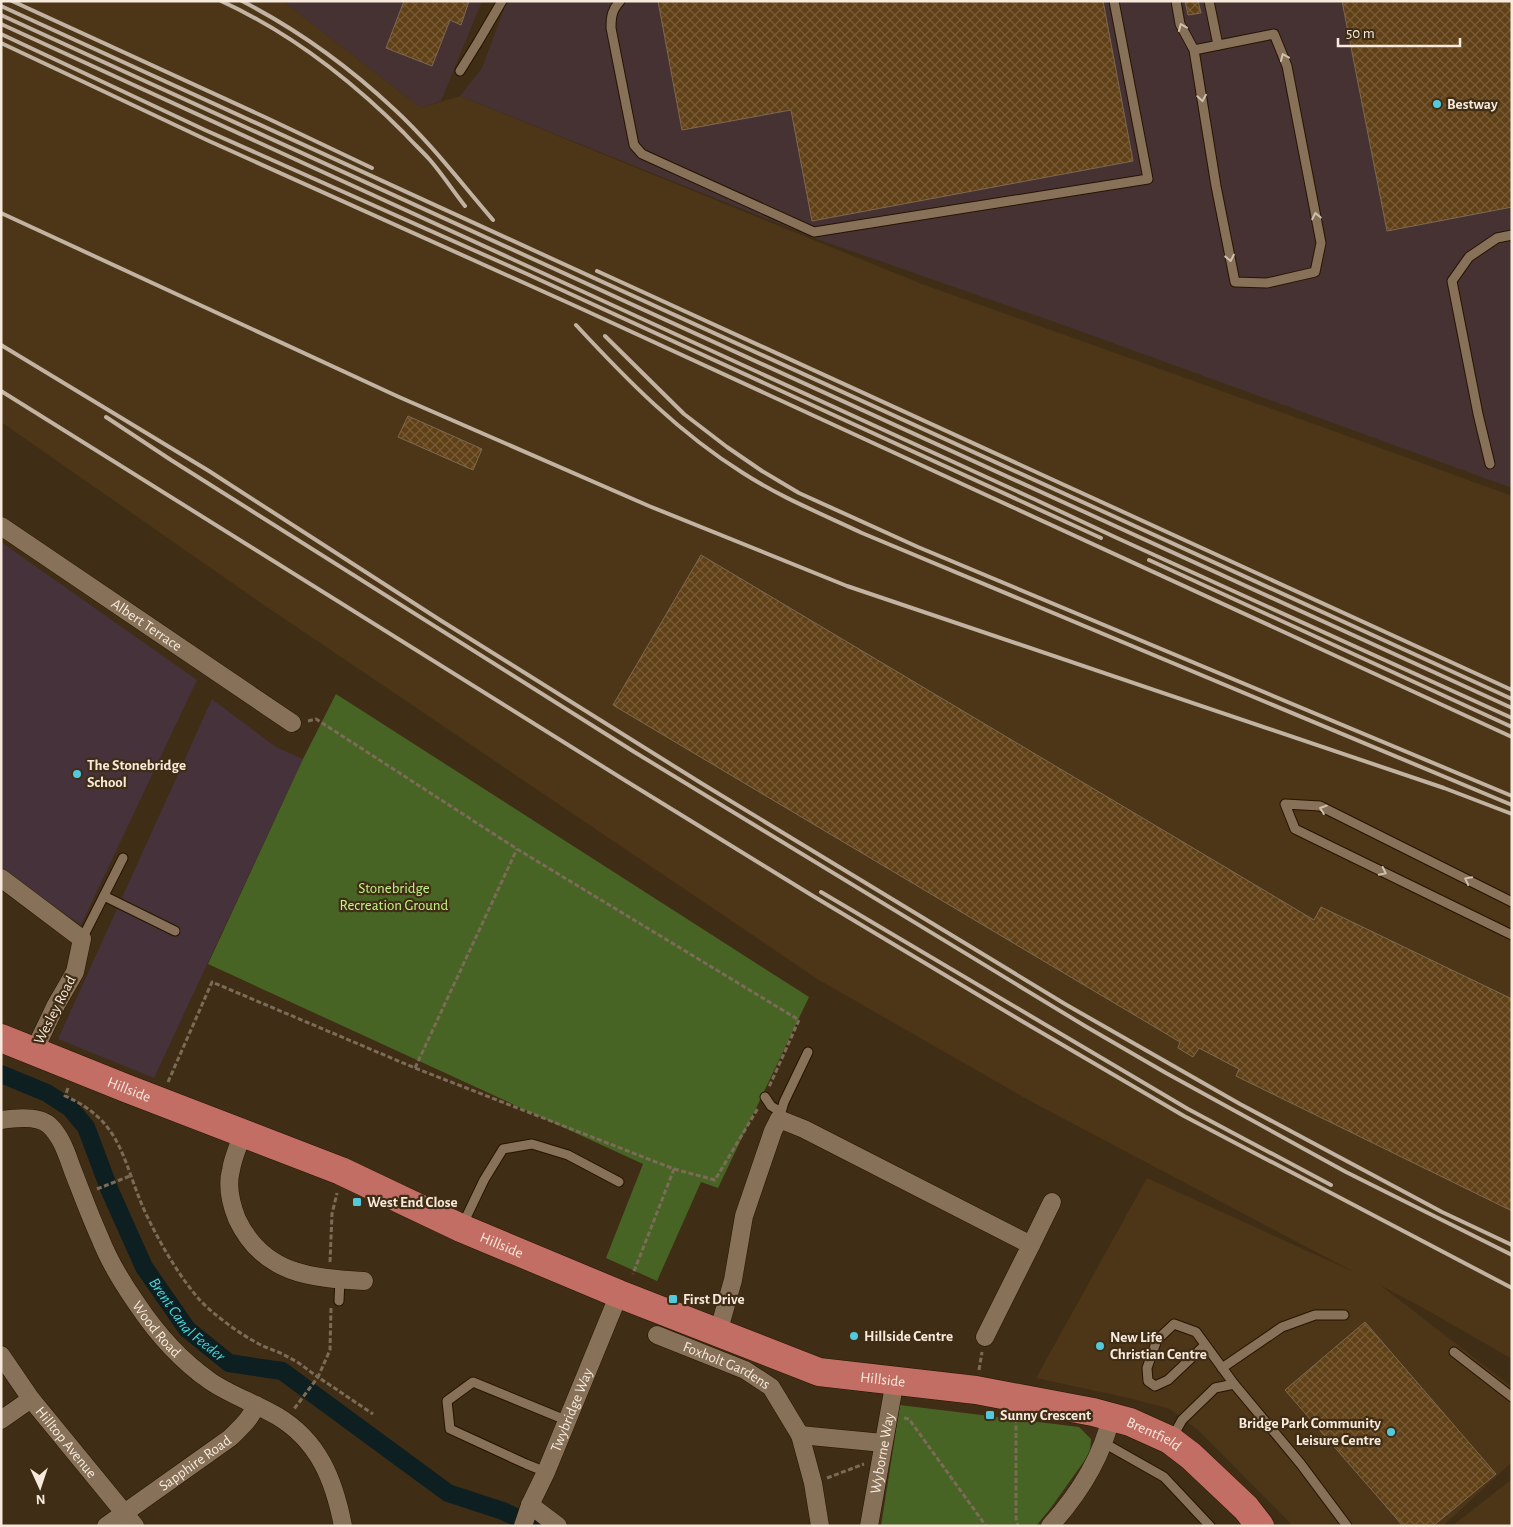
<svg xmlns="http://www.w3.org/2000/svg" width="1513" height="1527" viewBox="0 0 1513 1527" font-family="'Alegreya Sans',sans-serif">
<style>
.built{fill:#4d3517}
.industrial{fill:#473233}
.education{fill:#45323a}
.park{fill:#476425}
.lines{fill:none;stroke-linecap:round;stroke-linejoin:round}
.canal{stroke:#0d1f21;stroke-width:18}
.building{fill:url(#building-cross-hatch);stroke:#7e684f}
.service-casing{stroke:#261400;stroke-width:11}
.minor-casing{stroke:#261400;stroke-width:19}
.primary-casing{stroke:#261400;stroke-width:29}
.path{stroke:#7c6b57;stroke-width:3;stroke-dasharray:5 2.5;stroke-linecap:butt}
.service{stroke:#877158;stroke-width:9}
.minor{stroke:#877158;stroke-width:18}
.primary{stroke:#c26e65;stroke-width:28}
.rail{stroke:#c1b2a1;stroke-width:4}
.oneway{stroke:#d0c0ae}
.poi-dot{fill:#53cadc;stroke:#402d15;stroke-width:2}
.labels{text-anchor:middle;dominant-baseline:central;stroke-width:4.5;stroke-linejoin:round;paint-order:stroke}
.poi-label{font-size:15px;font-weight:bold;fill:#f7eadc;stroke:#402d15;text-anchor:start}
.street-label{font-size:15px;fill:#f7eadc;stroke:#402d15}
.park-label{font-size:15px;fill:#c0f587;stroke:#402d15}
.water-label{font-size:16px;font-style:italic;fill:#49d9e2;stroke:#402d15}
</style>
<defs>
<pattern id="building-cross-hatch" width="8" height="8" patternUnits="userSpaceOnUse" patternTransform="scale(1.25)"><rect width="8" height="8" fill="#604016"/><path d="M0 0l8 8M0 8l8-8" fill="none" stroke="#785c37"/></pattern>
</defs>
<rect width="100%" height="100%" fill="#402d15"/>
<g class="built">
<path d="M1 1H283L421 108 460 96 922 284 1342 434 1512 496V1359L1425 1309 1380 1285 1512 1387V1462L1443 1526H1293L1198 1430 1170 1409 1133 1399 1036 1378 1147 1178 1356 1273 1030 1101 819 980 261 603 1 422Z"/>
<path d="M1512 1479V1526H1452Z"/>
</g>
<g class="industrial">
<path d="M283 1H482L441 101 421 108Z"/>
<path d="M507 1H1512V488L1080 331 817 239 460 96 482 68Z"/>
</g>
<g class="education">
<path d="M1 542 197 680 81 925 1 869Z"/>
<path d="M212 699 276 747 303 759 154 1078 58 1039Z"/>
</g>
<g class="park">
<path d="M336 694 809 997 718 1188 701 1182 657 1281 606 1258 643 1164 208 964 303 759Z"/>
<path d="M900 1405 1079 1427 1091 1439 1090 1453 1050 1509 1036 1526H881Z"/>
</g>
<g class="lines">
<path class="canal" id="s1" d="M1 1074 47 1093 70 1108 86 1127 110 1191 144 1267 187 1329 229 1363 282 1371 448 1493 503 1511 535 1526"/>
</g>
<g class="building">
<path d="M404 1H469L461 25 450 20 432 66 386 48Z"/>
<path d="M658 1H1103L1133 161 812 221 791 110 682 130Z"/>
<path d="M1185 1H1198L1201 13 1188 15Z"/>
<path d="M1342 1H1512V207L1387 231Z"/>
<path d="M408 416 482 449 473 470 398 437Z"/>
<path d="M701 555 1314 920 1321 907 1512 999V1211L1236 1076 1239 1069 1199 1048 1193 1057 1178 1048 1180 1042 613 705Z"/>
<path d="M1365 1322 1496 1474 1433 1526H1403L1285 1390Z"/>
</g>
<g class="lines">
<g class="service-casing">
<g id="service">
<path d="M620 1C612 10 611 16 611 28L634 145 642 154 814 232 1148 179 1114 1"/>
<path d="M1176 1 1180 24 1194 50 1216 186 1235 282 1267 283 1315 272 1321 243 1287 66 1274 34 1194 50"/>
<path d="M1209 1 1218 45"/>
<path d="M460 71 478 42 502 1"/>
<path d="M1490 464 1478 414 1452 281 1469 257 1497 238 1512 235"/>
<path d="M104 896 175 931"/>
<path d="M1512 902 1320 806 1285 804 1295 829 1512 935"/>
<path d="M82 939 123 858"/>
<path d="M765 1097 771 1106 781 1112"/>
<path d="M779 1119 784 1102 808 1052"/>
<path d="M462 1226 484 1180 503 1149 532 1144 568 1155 619 1182"/>
<path d="M339 1301 340 1279"/>
<path d="M1205 1345 1168 1380 1155 1386 1148 1381 1147 1368 1157 1340 1174 1324 1196 1332 1234 1384"/>
<path d="M1454 1352 1512 1397"/>
<path d="M1222 1368 1282 1327 1315 1315H1344"/>
<path d="M1172 1438 1182 1420 1215 1388 1234 1384 1300 1463 1347 1526"/>
<path d="M1104 1443 1164 1477 1210 1526"/>
<path d="M546 1472 526 1464 450 1429 447 1401 473 1382 568 1421"/>
</g>
</g>
<g class="minor-casing">
<g id="minor">
<path id="s2" d="M1 526 292 723"/>
<path d="M1 878 82 939 75 972 56 1005 34 1051"/>
<path id="s3" d="M1 1120C14 1118 38 1115 49 1125 62 1137 67 1155 73 1171 82 1194 90 1216 100 1238 109 1261 123 1284 137 1304 157 1334 180 1360 210 1381 230 1395 255 1403 277 1416 319 1441 334 1480 343 1526"/>
<path d="M243 1133C239 1145 233 1157 231 1170 227 1185 231 1204 237 1219 263 1274 310 1278 364 1281"/>
<path d="M1031 1245 1052 1202"/>
<path d="M718 1333 733 1280 744 1216 773 1131 779 1119 804 1129 1031 1245 985 1337"/>
<path id="s4" d="M657 1335 745 1370 771 1387 800 1435 813 1483 820 1526"/>
<path id="s5" d="M1 1355 31 1399 135 1526"/>
<path d="M1 1420 31 1399"/>
<path d="M800 1435 883 1443"/>
<path d="M530 1505 558 1526"/>
<path id="s6" d="M106 1526 230 1438C240 1428 251 1419 256 1405"/>
<path id="s7" d="M523 1526 530 1505 546 1472 619 1294"/>
<path id="s8" d="M869 1526 895 1380"/>
<path d="M1050 1526C1078 1495 1102 1457 1111 1417"/>
</g>
</g>
<g class="primary-casing">
<g id="primary">
<path id="s9" d="M1 1038 128 1089 341 1171 461 1228 619 1294 819 1372 976 1390 1093 1412 1130 1422 1170 1440 1191 1456 1246 1508 1260 1526"/>
</g>
</g>
<g class="path">
<path d="M308 721 316 719 517 849 799 1020 769 1087"/>
<path d="M415 1068 517 849"/>
<path d="M168 1082 212 982 415 1068 674 1169 633 1274"/>
<path d="M68 1088 65 1096C124 1122 122 1162 146 1214 160 1243 177 1273 198 1298 212 1314 240 1334 259 1344 269 1349 280 1352 290 1358 300 1363 309 1371 318 1377L294 1409"/>
<path d="M674 1169 715 1180 758 1108"/>
<path d="M97 1189 130 1176"/>
<path d="M330 1262 332 1214 337 1193"/>
<path d="M331 1308 330 1350 318 1377 373 1414"/>
<path d="M979 1370 982 1352"/>
<path d="M904 1418 909 1419 986 1526"/>
<path d="M1016 1418V1519L1018 1526"/>
<path d="M827 1478 864 1464"/>
</g>
<use href="#service" class="service"/>
<use href="#minor" class="minor"/>
<use href="#primary" class="primary"/>
<g class="rail">
<path d="M12 1 269 119 372 168"/>
<path d="M221 1C291 33 350 79 404 133 412 142 422 151 430 160 443 175 453 191 465 206"/>
<path d="M242 1C298 30 348 66 394 109 430 142 461 183 493 220"/>
<path d="M1 6 1512 699"/>
<path d="M1 15 1512 708"/>
<path d="M1 24 1034 499 1117 538 1512 718"/>
<path d="M1 34 205 130 527 274 1101 538"/>
<path d="M1 43 209 141 582 309 1512 737"/>
<path d="M1 213 399 397 649 506 847 586 1444 788 1512 814"/>
<path d="M597 271 1512 690"/>
<path d="M576 325C627 380 679 433 743 473 780 497 822 514 862 533L1512 805"/>
<path d="M605 336 684 414 727 447 762 471 799 493 918 547 1512 796"/>
<path d="M1 345 209 471 440 620 701 783 1065 1004 1240 1104 1442 1212 1512 1245"/>
<path d="M1 391 626 781 813 896 1015 1017 1184 1116 1512 1288"/>
<path d="M106 417 171 460 636 753 1085 1026 1166 1073 1346 1172 1512 1255"/>
<path d="M1149 560 1512 727"/>
<path d="M821 892 1188 1109 1331 1185"/>
</g>
</g>
<defs><path id="oneway-chevron" d="M-2-3.5L2.5 0L-2 3.5" fill="none" stroke-width="1.6" stroke-linecap="round" stroke-linejoin="round" transform="scale(1.25)"/></defs>
<g class="oneway">
<use href="#oneway-chevron" transform="translate(1182 27) rotate(-113)"/>
<use href="#oneway-chevron" transform="translate(1284 57) rotate(-113)"/>
<use href="#oneway-chevron" transform="translate(1202 98) rotate(81)"/>
<use href="#oneway-chevron" transform="translate(1316 216) rotate(-101)"/>
<use href="#oneway-chevron" transform="translate(1230 258) rotate(79)"/>
<use href="#oneway-chevron" transform="translate(1323 809) rotate(-161)"/>
<use href="#oneway-chevron" transform="translate(1383 872) rotate(26)"/>
<use href="#oneway-chevron" transform="translate(1468 880) rotate(-153)"/>
</g>
<g class="poi-dot">
<circle cx="1437" cy="104" r="5"/>
<circle cx="77" cy="774" r="5"/>
<rect x="352" y="1197" width="10" height="10" rx="2.5"/>
<rect x="668" y="1294" width="10" height="10" rx="2.5"/>
<circle cx="854" cy="1336" r="5"/>
<circle cx="1100" cy="1346" r="5"/>
<rect x="985" y="1410" width="10" height="10" rx="2.5"/>
<circle cx="1391" cy="1432" r="5"/>
</g>
<g class="labels">
<g class="poi-label">
<text x="1447" y="104">Bestway</text>
<text x="87" y="765">The Stonebridge<tspan x="87" dy="17">School</tspan></text>
<text x="367" y="1202">West End Close</text>
<text x="683" y="1299">First Drive</text>
<text x="864" y="1336">Hillside Centre</text>
<text x="1110" y="1337">New Life<tspan x="1110" dy="17">Christian Centre</tspan></text>
<text x="1000" y="1415">Sunny Crescent</text>
<text x="1381" y="1423" text-anchor="end">Bridge Park Community<tspan x="1381" dy="17">Leisure Centre</tspan></text>
</g>
<g class="street-label">
<text stroke="none"><textPath href="#s2" startOffset="176">Albert Terrace</textPath></text>
<text transform="translate(55 1010) rotate(-63)">Wesley Road</text>
<text stroke="none"><textPath href="#s9" startOffset="138">Hillside</textPath></text>
<text stroke="none"><textPath href="#s9" startOffset="542">Hillside</textPath></text>
<text stroke="none"><textPath href="#s3" startOffset="282">Wood Road</textPath></text>
<text stroke="none"><textPath href="#s4" startOffset="76">Foxholt Gardens</textPath></text>
<text stroke="none"><textPath href="#s9" startOffset="948">Hillside</textPath></text>
<text stroke="none"><textPath href="#s7" startOffset="126">Twybridge Way</textPath></text>
<text stroke="none"><textPath href="#s9" startOffset="1226">Brentfield</textPath></text>
<text stroke="none"><textPath href="#s5" startOffset="109">Hilltop Avenue</textPath></text>
<text stroke="none"><textPath href="#s8" startOffset="74">Wyborne Way</textPath></text>
<text stroke="none"><textPath href="#s6" startOffset="109">Sapphire Road</textPath></text>
</g>
<g class="park-label">
<text x="394" y="888">Stonebridge<tspan x="394" dy="17">Recreation Ground</tspan></text>
</g>
<g class="water-label">
<text stroke="none"><textPath href="#s1" startOffset="322">Brent Canal Feeder</textPath></text>
</g>
</g>
<rect width="1513" height="1527" fill="none" stroke="#f7eadc" stroke-width="5"/>
<g transform="translate(40 1487) rotate(177)" stroke="#402d15" stroke-width="4" paint-order="stroke">
<path d="M0-4L9 19L0 12L-9 19Z" fill="#f7eadc"/>
<text y="-8" font-size="14" font-weight="bold" text-anchor="middle" fill="#f7eadc">N</text>
</g>
<path d="M1338 38v8h122v-8" fill="none" stroke="#f7eadc" stroke-width="2.5"/>
<text x="1346" y="38" font-size="15" fill="#f7eadc" stroke="#402d15" stroke-width="4" paint-order="stroke">50 m</text>
</svg>
